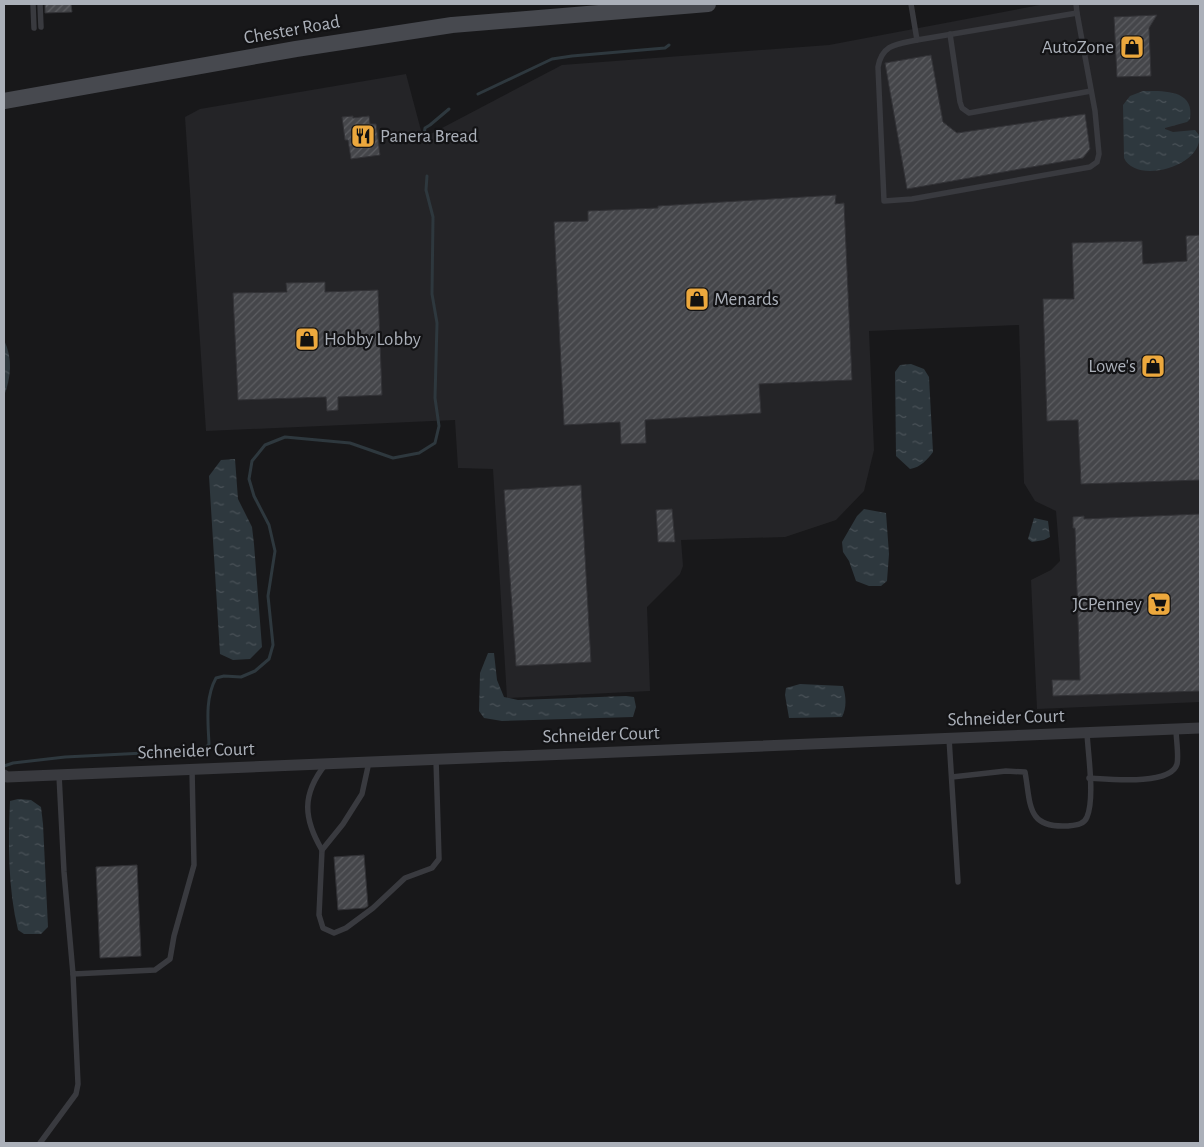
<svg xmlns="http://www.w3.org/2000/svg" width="1204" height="1147" viewBox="0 0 1204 1147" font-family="'Alegreya Sans',sans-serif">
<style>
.built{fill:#242427}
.water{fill:url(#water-ripples)}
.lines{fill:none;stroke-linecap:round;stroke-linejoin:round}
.stream{stroke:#2e383e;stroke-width:3}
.building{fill:url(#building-hatch);stroke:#323236}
.lane{stroke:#393a3f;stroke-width:5.5}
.street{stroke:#393a3f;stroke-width:11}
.secondary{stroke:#47494f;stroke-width:16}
.labels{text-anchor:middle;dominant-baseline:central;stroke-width:4.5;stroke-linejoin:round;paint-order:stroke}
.street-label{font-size:19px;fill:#abb0b9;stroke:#131315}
.poi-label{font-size:19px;fill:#abb0b9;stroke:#131315;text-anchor:end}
</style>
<defs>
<pattern id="water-ripples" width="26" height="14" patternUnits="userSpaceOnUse" patternTransform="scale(1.25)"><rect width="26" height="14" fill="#2e383e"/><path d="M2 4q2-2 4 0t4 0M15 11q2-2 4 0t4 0" fill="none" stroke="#4a5258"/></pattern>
<pattern id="building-hatch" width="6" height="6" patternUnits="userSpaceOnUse" patternTransform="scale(1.25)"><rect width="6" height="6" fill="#45464a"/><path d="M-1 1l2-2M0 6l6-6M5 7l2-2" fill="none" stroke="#5d5e62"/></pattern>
</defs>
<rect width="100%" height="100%" fill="#18181a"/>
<path class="built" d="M1045 4H1200V702L1037 709 1031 580 1051 570 1060 561 1056 511 1035 501 1024 483 1019 325 869 331 874 450 864 491 836 520 785 537 681 540 683 566 680 574 647 607 650 691 507 698 493 469 458 468 455 420 206 431 185 117 200 109 406 74 423 138 562 65 829 45Z"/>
<g class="water">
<path d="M1143 91C1163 91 1195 89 1190 119L1187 122 1165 128V129L1173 132 1195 130 1199 135C1204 166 1136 185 1124 158L1123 105 1130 96Z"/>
<path d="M4 340C13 359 11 377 4 396Z"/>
<path d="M911 364 924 369 929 377 933 452C927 460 921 467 910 469L896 456 895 372 900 365Z"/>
<path d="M235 459 238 499 252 527 254 544 262 647 250 659 233 660 220 654 209 476 221 460Z"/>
<path d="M864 509 886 513 889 554 887 581 881 586H869L856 581 849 561 843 552 842 542 857 516Z"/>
<path d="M1034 518 1048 521 1050 537 1044 540 1032 542 1028 539Z"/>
<path d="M488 653H494L497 680 504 697 518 700 626 696 634 697 636 707 633 717 502 721 484 718 479 711 480 673Z"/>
<path d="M800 684 843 686C846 697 847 707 842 717L789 718 785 695 786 688Z"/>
<path d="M18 799 31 800 41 807 43 824 48 927 41 934H24L18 930C8 889 8 843 10 801Z"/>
</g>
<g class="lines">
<g class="stream">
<path d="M478 94 552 59 572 56 665 48 669 45"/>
<path d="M424 135 425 128 430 125 449 109"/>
<path d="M4 766 13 763 65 757 204 750 209 744C208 722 205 698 216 678L224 676 241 677 255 671 269 659 273 645 268 596 275 551 269 525 254 496 249 479 252 461 265 445 285 437 350 443 393 458 419 453 435 443 439 426 435 398 437 323 432 294 433 217 426 190 427 176"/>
</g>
</g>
<g class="building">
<path d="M45 4H71L72 12 45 13Z"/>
<path d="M1157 15 1149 28 1151 76 1117 77 1114 17Z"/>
<path d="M931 55 943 122 957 133 1085 114 1090 149 1083 158 907 189 885 63Z"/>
<path d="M353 116V118L369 116 370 124H376L380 155 351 159 348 140H345L342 117Z"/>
<path d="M836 195 835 204 844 203 852 380 759 384 761 413 645 420 646 443 621 444 620 422 564 425 554 222 588 221V211L658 208V206Z"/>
<path d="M1200 235V480L1081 484 1078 420 1047 421 1043 299H1074L1072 243 1142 241 1143 264 1187 261 1186 236Z"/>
<path d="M325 282V292L378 290 382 395 338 397V410L327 411 326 397 238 400 233 293 287 292 286 283Z"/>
<path d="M581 485 591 662 516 666 504 490Z"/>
<path d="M672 509 675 542H658L656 510Z"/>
<path d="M1200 514V691L1053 696 1052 680H1080L1075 528H1073V517L1084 516V519Z"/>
<path d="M364 855 368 906 365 908 338 910 334 857Z"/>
<path d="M137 865 141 956 100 958 96 867Z"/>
</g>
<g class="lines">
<g class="lane">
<path d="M33 4 34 28"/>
<path d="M40 4 41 27"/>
<path d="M911 4 917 40 1077 13 1076 4"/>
<path d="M950 34 960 102 962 108 969 113 1091 91"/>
<path d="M917 40C897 44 882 44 878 67L884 201 912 199 1090 167 1097 162 1099 154 1095 111 1077 13"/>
<path d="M949 738 958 882"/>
<path d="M369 762 362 794 343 824 322 850 319 915 323 928 334 933 346 928 373 908 405 878 432 868 439 859 436 759"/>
<path d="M59 775 64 872 73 974 155 970 170 959 174 936 194 865 192 769"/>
<path d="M952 777 1006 771 1025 772C1031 804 1026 828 1067 826 1075 825 1084 825 1087 817 1095 798 1088 754 1087 733"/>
<path d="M1089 778C1107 779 1171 786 1177 764 1179 756 1176 738 1176 729"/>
<path d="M322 850C303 818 302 794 325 765"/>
<path d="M40 1143 76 1094 78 1084 73 974"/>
</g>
<path class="street" d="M4 775 7 777 1200 728"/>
<path class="secondary" d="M4 101 296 49 452 25 708 4"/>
</g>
<defs>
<g id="shop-square" transform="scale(1.25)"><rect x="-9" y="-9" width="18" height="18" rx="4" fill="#eca83d" stroke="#131315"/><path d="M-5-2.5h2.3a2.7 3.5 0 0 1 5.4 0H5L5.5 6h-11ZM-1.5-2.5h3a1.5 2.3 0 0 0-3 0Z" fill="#111"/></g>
<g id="restaurant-square" transform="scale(1.25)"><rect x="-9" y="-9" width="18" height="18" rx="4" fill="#eca83d" stroke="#131315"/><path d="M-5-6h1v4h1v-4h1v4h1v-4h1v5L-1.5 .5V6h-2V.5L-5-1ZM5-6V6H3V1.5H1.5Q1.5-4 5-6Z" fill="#111"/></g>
<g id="supermarket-square" transform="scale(1.25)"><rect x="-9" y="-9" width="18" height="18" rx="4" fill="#eca83d" stroke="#131315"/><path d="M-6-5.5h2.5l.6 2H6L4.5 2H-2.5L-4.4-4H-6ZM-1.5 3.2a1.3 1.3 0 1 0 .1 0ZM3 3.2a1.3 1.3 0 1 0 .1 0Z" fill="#111"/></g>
</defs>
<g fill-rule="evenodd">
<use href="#shop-square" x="1132" y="47"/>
<use href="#restaurant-square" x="363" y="136"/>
<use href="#shop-square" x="697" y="299"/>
<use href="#shop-square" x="307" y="339"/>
<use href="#shop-square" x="1153" y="366"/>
<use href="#supermarket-square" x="1159" y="604"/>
</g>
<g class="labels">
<g class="street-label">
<text transform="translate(292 30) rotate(-10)">Chester Road</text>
<text transform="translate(1006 718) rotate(-2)">Schneider Court</text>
<text transform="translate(601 735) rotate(-2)">Schneider Court</text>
<text transform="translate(196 751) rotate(-2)">Schneider Court</text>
</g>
<g class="poi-label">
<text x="1114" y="47">AutoZone</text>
<text x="380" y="136" text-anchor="start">Panera Bread</text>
<text x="714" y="299" text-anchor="start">Menards</text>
<text x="324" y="339" text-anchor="start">Hobby Lobby</text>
<text x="1136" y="366">Lowe's</text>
<text x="1142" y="604">JCPenney</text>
</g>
</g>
<rect width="1204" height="1147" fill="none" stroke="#abb0b9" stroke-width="10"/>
</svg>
